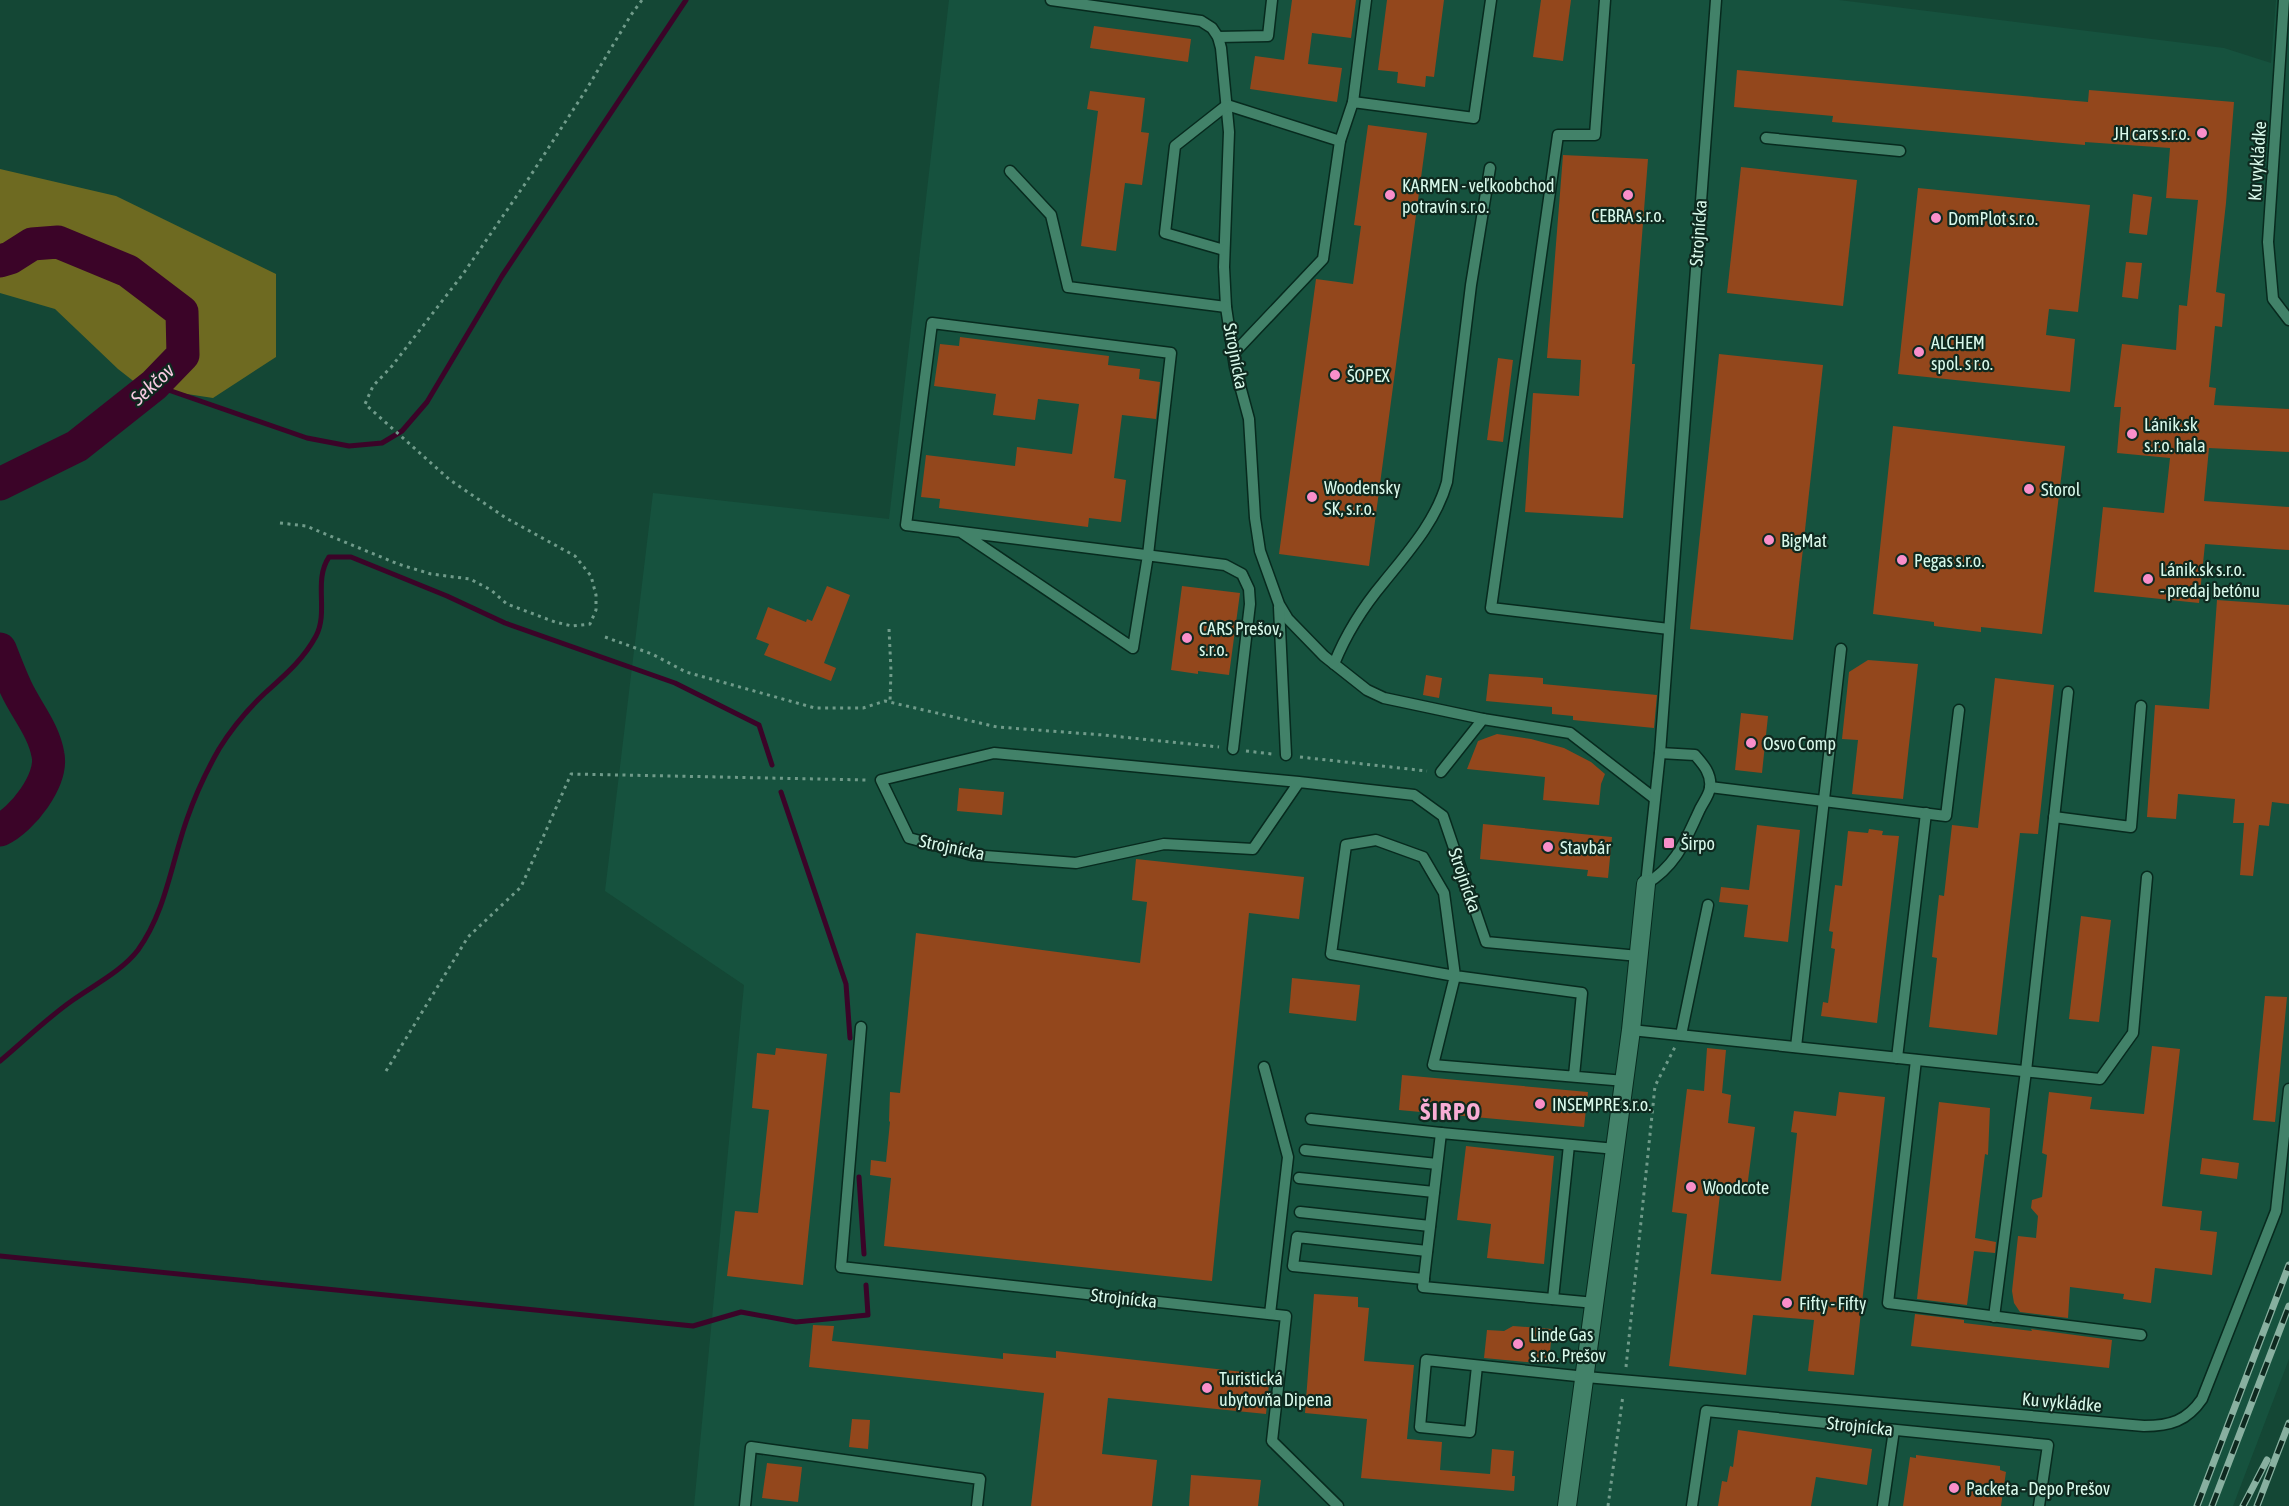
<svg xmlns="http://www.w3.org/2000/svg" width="2289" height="1506" viewBox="0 0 2289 1506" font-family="'Asap Condensed',sans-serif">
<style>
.built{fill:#16523e}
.forest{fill:#6e6a21}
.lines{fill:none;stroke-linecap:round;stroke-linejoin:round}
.stream{stroke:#3b0428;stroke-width:5}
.river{stroke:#3b0428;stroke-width:33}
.building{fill:#93471c}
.lane-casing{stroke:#072a1e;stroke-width:13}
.street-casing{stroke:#072a1e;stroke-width:20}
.path{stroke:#709b8a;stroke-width:3;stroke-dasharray:3 4.5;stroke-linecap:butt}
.lane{stroke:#428269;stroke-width:10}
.street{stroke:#428269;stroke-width:18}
.rail-casing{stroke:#88b0a0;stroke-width:7}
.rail{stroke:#0e291f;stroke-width:4.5;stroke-dasharray:14;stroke-linecap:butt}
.poi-dot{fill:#f98fca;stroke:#0e291f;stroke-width:2}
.labels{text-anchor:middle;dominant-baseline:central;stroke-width:4.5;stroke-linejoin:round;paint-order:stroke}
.poi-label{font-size:18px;fill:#d9f9eb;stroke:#0e291f;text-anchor:start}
.street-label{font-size:18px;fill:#d9f9eb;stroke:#0e291f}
.water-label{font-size:20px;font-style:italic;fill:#f8cbe2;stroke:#0e291f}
.district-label{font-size:24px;font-weight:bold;letter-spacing:1.5px;fill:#f8add5;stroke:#0e291f}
</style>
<rect width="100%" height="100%" fill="#144735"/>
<path class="built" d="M949 0H1839L2224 48 2271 63 2276 0H2289V1359L2233 1506H694L744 985 605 891 653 493 889 519Z"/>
<path class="forest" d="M0 169 116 196 276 274V357L213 398 141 387 118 369 55 309 0 293Z"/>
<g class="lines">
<g class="stream">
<path d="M154 385 307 438 349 446 382 443 402 431 427 402 502 276 686 0"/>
<path d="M781 792 846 984 850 1038"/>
<path d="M0 1061C24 1041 47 1018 73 1000 94 985 122 971 138 950 166 911 171 864 187 819 195 796 207 770 219 749 232 728 247 710 265 693 285 675 303 660 316 636 329 611 313 581 329 557H351L447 596 505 623 675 683 759 725 772 765"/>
<path d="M859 1177 864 1254"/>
<path d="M0 1256 693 1326 741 1312 796 1322 868 1315 866 1285"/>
</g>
<g class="river">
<path d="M0 261 10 258 32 244 58 242 128 271 182 312 183 355 154 385 77 446 0 484"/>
<path d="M0 649C5 662 10 675 16 688 26 710 44 730 48 755 53 780 22 820 0 830"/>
</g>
</g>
<g class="building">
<path d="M1292 0H1356L1351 38 1312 33 1308 64 1342 68 1337 102 1250 89 1255 56 1284 60Z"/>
<path d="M1387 0H1444L1434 77 1426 76 1425 87 1397 83 1398 72 1378 70Z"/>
<path d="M1541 0H1571L1563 61 1533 57Z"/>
<path d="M1094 26 1191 39 1188 62 1090 48Z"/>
<path d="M1737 70 2088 102 2089 90 2234 102 2226 203 2216 292 2225 294 2222 327 2215 326 2209 387 2216 388 2214 405 2289 409V452L2209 448 2204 501 2289 507V550L2205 544 2199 603 2094 592 2103 507 2164 513 2170 458 2117 453 2121 407H2114L2122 344 2176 350 2179 305 2187 306 2198 200 2166 198 2170 148 2085 142V145L1832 122 1833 116 1734 107Z"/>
<path d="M1090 91 1145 98 1141 132 1149 133 1142 185 1125 183 1116 251 1081 246 1098 111 1087 109Z"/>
<path d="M1368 125 1427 133 1369 566 1279 554 1316 279 1353 284 1361 226 1354 225Z"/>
<path d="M1563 155 1648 159 1632 364H1635L1623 518 1525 512 1533 393 1579 396 1581 360 1547 358Z"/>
<path d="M1741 167 1857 180 1843 306 1727 293Z"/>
<path d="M1918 188 2090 205 2078 312 2049 309 2046 335 2075 339 2070 392 1898 374Z"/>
<path d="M2133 194 2152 197 2147 235 2129 233Z"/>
<path d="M2126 262 2142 263 2138 299 2122 297Z"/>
<path d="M960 337 1109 356 1108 365 1140 369 1139 379 1160 382 1156 419 1122 415 1114 478 1126 480 1121 522 1089 518 1088 527 939 508 940 499 921 497 926 455 1015 466 1017 447 1072 454 1079 404 1038 399 1035 420 993 415 996 394 934 386 940 344 959 346Z"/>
<path d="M1719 354 1823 365 1793 640 1690 629Z"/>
<path d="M1498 358 1513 360 1503 442 1487 440Z"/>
<path d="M1893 426 2065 446 2042 634 1981 627V632L1934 626V622L1873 614Z"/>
<path d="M827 586 850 595 824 663 836 668 831 681 764 655 769 644 756 639 768 607 806 622 807 619 812 621Z"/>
<path d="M1182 586 1240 593 1229 675 1198 671V674L1171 670Z"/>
<path d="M2217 600 2289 605V804L2272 802 2269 826 2259 825 2253 876 2240 875 2244 823H2233L2235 799 2178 794 2176 819 2147 817 2155 705 2209 709Z"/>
<path d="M1868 660 1918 664 1903 799 1852 794 1858 740 1842 739 1849 672Z"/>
<path d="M1489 674 1543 678V684L1657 695 1654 728 1573 720V716L1552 714V707L1486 701Z"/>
<path d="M1426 675 1442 678 1439 698 1423 695Z"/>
<path d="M1995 678 2054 685 2038 834 2020 833 1997 1035 1929 1027 1937 958 1932 957 1939 895 1944 896 1952 825 1978 828Z"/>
<path d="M1741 713 1768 716 1762 773 1735 770Z"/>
<path d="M1497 734 1531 739 1564 748 1591 762 1605 774 1601 784 1599 805 1543 800 1545 777 1467 769 1478 741Z"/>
<path d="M959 788 1004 792 1002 815 957 811Z"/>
<path d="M1483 824 1612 837 1608 878 1587 876 1588 870 1480 859Z"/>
<path d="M1757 825 1800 830 1788 942 1744 937 1748 905 1719 902 1721 887 1749 890Z"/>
<path d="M1869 829 1883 831 1882 835 1899 836 1877 1023 1821 1016 1823 1002 1828 1003 1835 949 1831 948 1833 932 1829 931 1835 885 1842 886 1848 831 1868 833Z"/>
<path d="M1136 859 1304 877 1299 919 1249 913 1212 1281 884 1246 891 1178 870 1175 871 1160 886 1162 890 1122 889 1121 890 1092 900 1093 916 933 1140 963 1147 902 1132 900Z"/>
<path d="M2081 916 2111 920 2099 1022 2069 1019Z"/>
<path d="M1292 978 1360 985 1356 1021 1289 1013Z"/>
<path d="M2265 996 2287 997 2275 1122 2253 1120Z"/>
<path d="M2152 1046 2180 1049 2162 1206 2202 1211 2200 1230 2217 1232 2212 1275 2155 1268 2151 1303 2123 1299 2124 1294 2070 1287 2068 1318 2020 1312 2014 1303 2012 1291 2018 1236 2036 1238 2038 1216 2031 1208 2032 1200 2042 1197 2047 1155 2042 1153 2049 1092 2092 1097 2090 1109 2144 1114Z"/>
<path d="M776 1048 827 1054 803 1285 727 1276 735 1211 758 1213 769 1110 752 1108 757 1053 775 1055Z"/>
<path d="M1707 1048 1726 1050 1722 1093 1731 1095 1728 1123 1755 1127 1747 1188 1721 1185 1711 1274 1781 1281 1797 1133 1791 1132 1794 1111 1836 1116 1839 1092 1885 1097 1854 1375 1808 1371 1814 1320 1753 1315 1746 1375 1669 1366 1687 1214 1672 1212 1687 1089 1704 1091Z"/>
<path d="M1402 1075 1588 1092 1584 1127 1399 1110Z"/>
<path d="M1939 1102 1990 1108 1988 1155 1985 1154 1975 1238 1996 1242 1995 1253 1974 1251 1967 1305 1917 1299Z"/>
<path d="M1466 1146 1554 1156 1544 1264 1487 1258 1491 1224 1457 1220Z"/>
<path d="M2202 1158 2239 1163 2237 1179 2200 1174Z"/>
<path d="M1314 1294 1358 1297V1307L1369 1308 1364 1361 1414 1365 1407 1439 1442 1442 1440 1470 1490 1474 1492 1449 1514 1451 1512 1476H1515L1514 1491 1361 1478 1367 1419 1305 1413Z"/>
<path d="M1915 1314 1964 1320V1323L2032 1331 2031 1329 2112 1340 2109 1368 1911 1346Z"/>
<path d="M813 1325 834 1326 832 1341 1003 1359V1353L1056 1358V1351L1270 1375 1266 1414 1108 1398 1102 1454 1157 1460 1152 1506H1031L1044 1393 809 1367Z"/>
<path d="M1513 1326 1552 1329 1549 1364 1484 1358 1487 1330 1504 1331Z"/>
<path d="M852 1419 870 1420 868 1449 849 1447Z"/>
<path d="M1738 1430 1872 1449 1867 1485 1816 1477 1811 1506H1718L1722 1481 1727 1482 1730 1466 1733 1467Z"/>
<path d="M1916 1455 2000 1466V1470L2006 1472 2001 1506H1903L1910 1457 1916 1458Z"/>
<path d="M767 1463 802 1467 798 1502 762 1498Z"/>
<path d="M1191 1475 1261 1480 1258 1506H1189Z"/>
</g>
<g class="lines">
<g class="lane-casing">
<g id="lane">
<path d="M1051 0 1201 21 1212 28 1218 37 1221 48 1229 132 1224 267 1226 307 1235 367 1249 419 1255 518 1260 551 1279 604 1288 619 1324 656 1367 690 1384 698 1483 719"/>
<path d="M1605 0 1595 135H1558L1491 608 1669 629"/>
<path d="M2284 0 2268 242 2273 299 2289 320"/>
<path d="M1218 37 1268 36 1272 0"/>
<path d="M1353 102 1366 0"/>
<path d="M1766 138 1900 151"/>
<path d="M1340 141 1353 102 1474 118 1491 0"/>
<path d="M1010 171 1051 215 1068 287 1226 307"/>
<path d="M1224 250 1165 233 1175 146 1227 105 1340 141 1323 259 1233 354"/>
<path d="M961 532 1133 648 1148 555 1171 353 932 323 906 525 1225 565 1242 574 1249 589 1250 604 1233 749"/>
<path d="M1279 607 1286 755"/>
<path d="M1334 664C1346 634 1363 607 1384 582 1409 551 1436 521 1447 482L1471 285 1490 168"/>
<path d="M1441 772 1483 719 1570 733 1654 798"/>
<path d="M1299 782 1253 849 1164 844 1076 863 972 855 909 838 881 780 994 753 1299 782 1414 795 1443 816 1486 942 1639 956"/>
<path d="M1710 787 1946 816 1959 710"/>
<path d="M2054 817 2131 827 2141 706"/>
<path d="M1646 884 1660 753 1716 0"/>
<path d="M1646 884C1677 865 1685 841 1700 809 1703 803 1709 795 1710 788 1712 774 1703 764 1695 755L1660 753"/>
<path d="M861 1027 841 1267 1286 1316 1272 1441 1338 1506"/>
<path d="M1631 1030 2100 1079 2133 1033 2147 877"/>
<path d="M1681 1035 1708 905"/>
<path d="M1796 1047 1841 649"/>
<path d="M1897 1058 1926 813"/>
<path d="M1916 1060 1888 1303 2141 1335"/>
<path d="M1264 1067 1288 1157 1270 1314"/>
<path d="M1574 1076 1582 993 1455 976 1331 954 1346 845 1376 840 1423 857 1444 893 1455 976 1433 1065 1625 1081"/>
<path d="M1311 1119 1441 1133"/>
<path d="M1305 1150 1437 1164"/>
<path d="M1299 1178 1434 1192"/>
<path d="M1300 1212 1430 1226"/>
<path d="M1424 1279 1293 1266 1297 1237 1427 1251"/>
<path d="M1553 1299 1569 1145"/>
<path d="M1595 1303 1423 1287 1441 1133 1616 1149"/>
<path d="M1994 1317 2026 1071 2068 692"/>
<path d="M1477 1366 1470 1432 1420 1427 1426 1360 1586 1377 2144 1426C2170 1426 2187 1421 2202 1399L2276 1211 2289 1089"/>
<path d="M745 1506 751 1447 980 1479 977 1506"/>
<path d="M1692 1506 1706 1411 2048 1445 2039 1506"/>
<path d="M1883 1506 1894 1430"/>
</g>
</g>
<g class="street-casing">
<path id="street" d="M1567 1506 1631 1030 1646 884"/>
</g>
<g class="path">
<path d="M280 523 306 526 398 564 431 574 470 579 491 590 507 604 555 622 572 626 590 624 596 610V595L591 576 575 556 506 518 450 480 365 404 373 386 392 366 463 274 527 181 586 90 631 15 642 0"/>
<path d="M889 629 891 671 890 702"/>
<path d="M605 637 652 654 686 672 815 708H863L885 701 997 727 1103 735 1219 747"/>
<path d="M1246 751 1272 754"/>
<path d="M1300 757 1427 771"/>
<path d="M386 1071 468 937 521 887 571 774 867 780"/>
<path d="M1626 1367 1655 1086 1675 1047"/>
<path d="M1608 1506 1623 1395"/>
</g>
<use href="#lane" class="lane"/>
<use href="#street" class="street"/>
<g class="rail-casing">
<g id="rail">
<path d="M2197 1506 2289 1265"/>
<path d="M2212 1506 2289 1306"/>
<path d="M2243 1506 2267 1460"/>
<path d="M2257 1506 2289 1423"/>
</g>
</g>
<use href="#rail" class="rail"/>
</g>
<g class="poi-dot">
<circle cx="2202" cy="133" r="6"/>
<circle cx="1390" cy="195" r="6"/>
<circle cx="1628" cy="195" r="6"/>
<circle cx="1936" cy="218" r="6"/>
<circle cx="1919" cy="352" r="6"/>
<circle cx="1335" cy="375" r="6"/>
<circle cx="2132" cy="434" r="6"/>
<circle cx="2029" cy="489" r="6"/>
<circle cx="1312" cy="497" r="6"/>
<circle cx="1769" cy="540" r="6"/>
<circle cx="1902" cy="560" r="6"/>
<circle cx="2148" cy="579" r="6"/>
<circle cx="1187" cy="638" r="6"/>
<circle cx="1751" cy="743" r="6"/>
<rect x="1663" y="837" width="12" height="12" rx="3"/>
<circle cx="1548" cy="847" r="6"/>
<circle cx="1540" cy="1104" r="6"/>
<circle cx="1691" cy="1187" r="6"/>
<circle cx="1787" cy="1303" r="6"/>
<circle cx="1518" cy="1344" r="6"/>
<circle cx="1207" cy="1388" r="6"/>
<circle cx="1954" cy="1488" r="6"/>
</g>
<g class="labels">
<g class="poi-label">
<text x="2190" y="133" text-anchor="end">JH cars s.r.o.</text>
<text x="1402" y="185">KARMEN - veľkoobchod<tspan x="1402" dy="21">potravín s.r.o.</tspan></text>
<text x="1628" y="215" text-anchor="middle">CEBRA s.r.o.</text>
<text x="1948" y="218">DomPlot s.r.o.</text>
<text x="1931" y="342">ALCHEM<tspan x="1931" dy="21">spol. s r.o.</tspan></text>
<text x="1347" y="375">ŠOPEX</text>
<text x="2144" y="424">Lánik.sk<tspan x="2144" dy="21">s.r.o. hala</tspan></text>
<text x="1324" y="487">Woodensky<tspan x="1324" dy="21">SK, s.r.o.</tspan></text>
<text x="2041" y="489">Storol</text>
<text x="1781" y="540">BigMat</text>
<text x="1914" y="560">Pegas s.r.o.</text>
<text x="2160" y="569">Lánik.sk s.r.o.<tspan x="2160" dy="21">- predaj betónu</tspan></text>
<text x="1199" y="628">CARS Prešov,<tspan x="1199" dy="21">s.r.o.</tspan></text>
<text x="1763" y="743">Osvo Comp</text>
<text x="1681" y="843">Širpo</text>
<text x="1560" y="847">Stavbár</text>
<text x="1552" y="1104">INSEMPRE s.r.o.</text>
<text x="1703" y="1187">Woodcote</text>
<text x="1799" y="1303">Fifty - Fifty</text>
<text x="1530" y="1334">Linde Gas<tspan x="1530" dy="21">s.r.o. Prešov</tspan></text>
<text x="1219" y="1378">Turistická<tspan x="1219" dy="21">ubytovňa Dipena</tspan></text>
<text x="1966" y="1488">Packeta - Depo Prešov</text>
</g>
<g class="street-label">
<text transform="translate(2257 161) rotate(-86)">Ku vykládke</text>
<text transform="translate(1698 233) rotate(-86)">Strojnícka</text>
<text transform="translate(1236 356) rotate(79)">Strojnícka</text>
<text transform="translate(952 847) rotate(12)">Strojnícka</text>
<text transform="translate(1465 880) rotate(71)">Strojnícka</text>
<text transform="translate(1124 1298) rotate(6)">Strojnícka</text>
<text transform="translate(2062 1402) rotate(5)">Ku vykládke</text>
<text transform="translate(1860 1426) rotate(6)">Strojnícka</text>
</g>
<g class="water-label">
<text transform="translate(152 384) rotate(-42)">Sekčov</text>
</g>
<g class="district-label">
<text x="1451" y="1111">ŠIRPO</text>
</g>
</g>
</svg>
